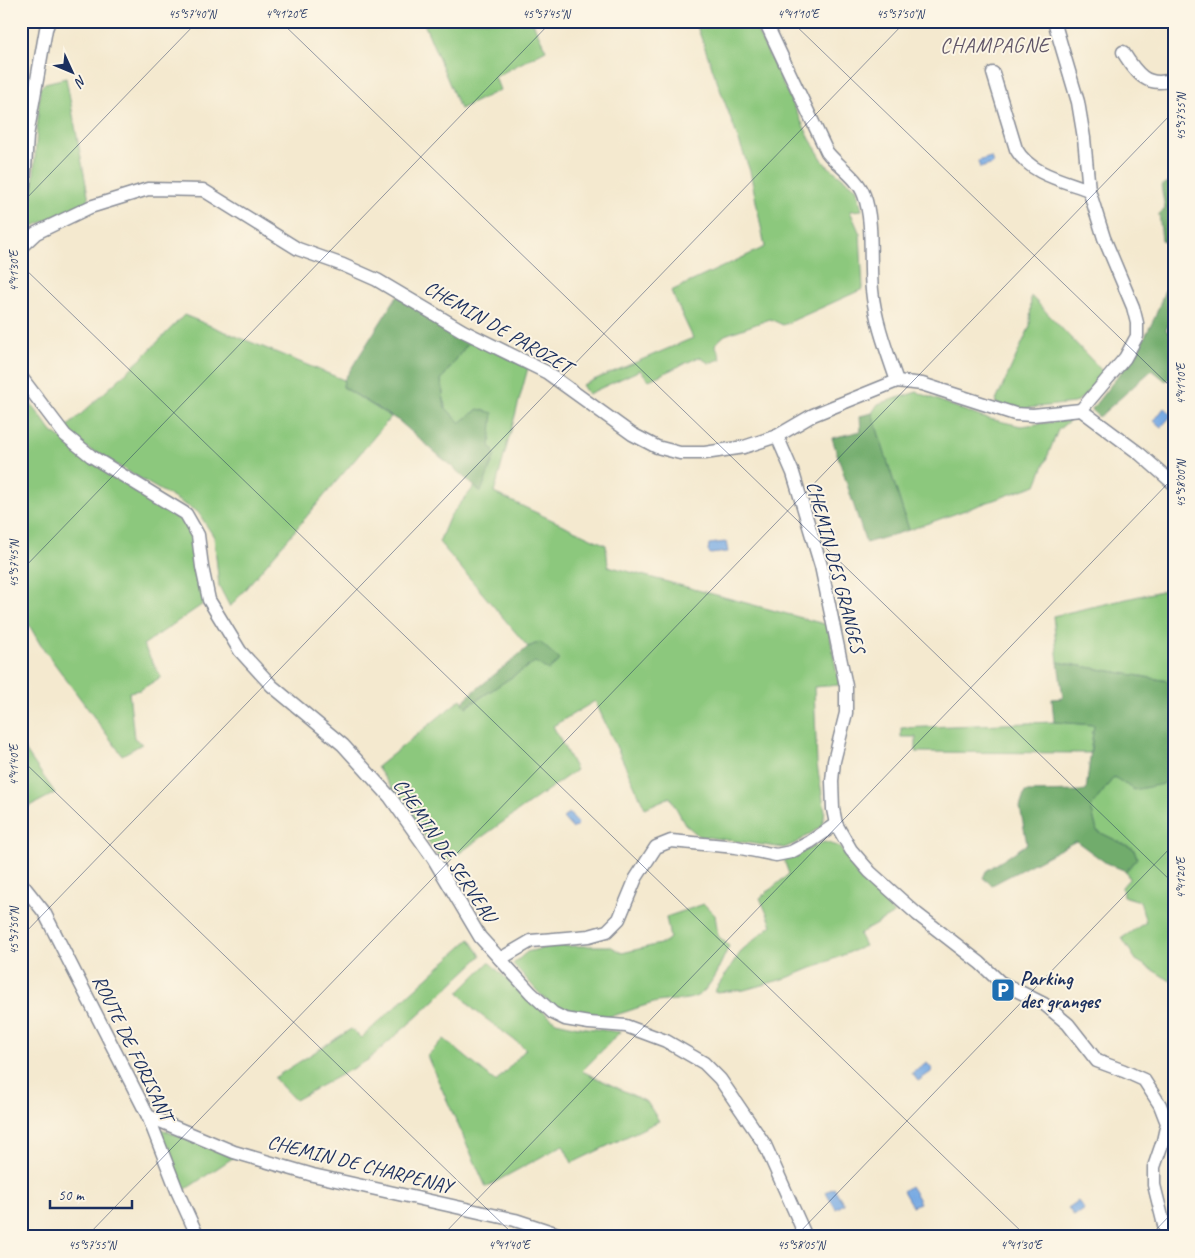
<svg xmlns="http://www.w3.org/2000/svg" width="1195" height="1258" viewBox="0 0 1195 1258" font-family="Caveat,sans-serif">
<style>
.green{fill:#8cc87d;stroke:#547c6e}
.forest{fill:#71ac6c;stroke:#466e65}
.water{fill:#78aae3;stroke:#4a6ca0}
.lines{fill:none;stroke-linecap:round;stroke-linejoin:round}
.street-casing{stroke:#888c96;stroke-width:15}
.street{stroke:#fff;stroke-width:12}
.ticks{fill:none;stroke:#1b2f5e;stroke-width:1;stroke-opacity:0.45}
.labels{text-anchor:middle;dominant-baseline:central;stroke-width:4;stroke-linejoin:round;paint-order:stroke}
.street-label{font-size:20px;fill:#1b2f5e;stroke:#fcf5e5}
.poi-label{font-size:20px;font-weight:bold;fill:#1b2f5e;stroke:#fcf5e5;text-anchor:start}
.neighbourhood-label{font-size:21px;letter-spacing:1px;fill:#615769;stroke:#fcf5e5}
.neatline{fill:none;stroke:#1b2f5e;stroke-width:2}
.ticks-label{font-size:12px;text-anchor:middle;fill:#1b2f5e}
</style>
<rect width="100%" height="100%" fill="#fcf5e5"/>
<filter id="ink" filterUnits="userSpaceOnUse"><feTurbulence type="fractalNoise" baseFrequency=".02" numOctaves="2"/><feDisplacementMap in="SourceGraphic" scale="10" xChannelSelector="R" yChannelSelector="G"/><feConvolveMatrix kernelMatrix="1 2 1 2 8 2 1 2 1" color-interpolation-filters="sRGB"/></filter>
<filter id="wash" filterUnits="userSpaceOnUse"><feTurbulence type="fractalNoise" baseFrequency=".0096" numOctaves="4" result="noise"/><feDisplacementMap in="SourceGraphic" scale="20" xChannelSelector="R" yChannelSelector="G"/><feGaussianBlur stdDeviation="1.12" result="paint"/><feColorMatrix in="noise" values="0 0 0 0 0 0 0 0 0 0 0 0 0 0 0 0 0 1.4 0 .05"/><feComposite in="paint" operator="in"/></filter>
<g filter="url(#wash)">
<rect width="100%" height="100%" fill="#f4e9cf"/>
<g class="green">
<path d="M423 21H532L546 50 495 77 500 90 460 109Z"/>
<path d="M695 21H752L810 139 825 164 857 189 862 210 850 211 860 234 863 289 783 325 770 319 725 335 715 344 721 359 709 363 699 357 649 380 640 370 588 394 582 385 693 338 671 291 765 247 750 171Z"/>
<path d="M66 78 89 200 30 228 40 88 45 83Z"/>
<path d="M1031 296 1104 373 1083 397 1074 403 1019 409 995 403 1030 326Z"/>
<path d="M184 315 344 380 343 387 391 417 230 607 219 586 214 537 198 512 82 445 66 428 141 359Z"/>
<path d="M471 339 528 368 494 493 606 545 608 566 828 625 839 685 814 687 817 765 825 811 822 826 796 843 784 848 699 836 685 824 670 797 645 808 595 701 553 726 576 770 444 864 377 767 461 699 467 707 535 661 540 642 528 647 439 542 450 516 475 486 481 491 490 445 478 409 460 423 445 407 441 380Z"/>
<path d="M21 390 52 432 89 458 186 514 198 535 209 600 143 645 161 677 140 690 129 692 134 738 142 744 122 755 40 644 21 611Z"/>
<path d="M917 392 981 417 1021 426 1070 420 1058 430 1036 485 909 530 872 413 878 404Z"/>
<path d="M1174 588V682L1058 662 1053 616Z"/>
<path d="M1054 722 1094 725 1090 753 916 752V737H901V728Z"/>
<path d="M21 744 55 793 21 811Z"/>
<path d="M1174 773V983L1136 960 1122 938 1146 922 1140 901 1123 896 1122 887 1129 879 1126 871 1137 858 1134 849 1097 831 1091 807 1114 777 1163 784Z"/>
<path d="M824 842 838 846 894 914 859 934 865 946 787 978 744 990 714 992 742 950 772 925 760 898 789 874 784 860Z"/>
<path d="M704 904 715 915 718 936 729 946C722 960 712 987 699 995 687 1002 671 999 658 1002 626 1009 604 1026 569 1014 546 1006 530 981 513 964L527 952 551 946H610L622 953 664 943 670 938 666 917Z"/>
<path d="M470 939 481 956 419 1015 368 1060 295 1100 274 1078 351 1029 361 1038Z"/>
<path d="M489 962 522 994 556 1022 578 1027 620 1032 582 1071 647 1102 659 1121 572 1163 563 1145 486 1187 427 1056 444 1039 496 1082 526 1049 473 1009 459 992Z"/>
<path d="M161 1129 234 1157 180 1193 157 1134Z"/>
</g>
<g class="forest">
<path d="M1174 179V314L1166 330 1174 336V374L1166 381 1152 370 1099 417 1091 410 1137 352 1155 317 1166 287 1170 246 1162 240 1159 214 1165 209 1161 186Z"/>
<path d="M397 296 471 339 441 380 445 407 460 423 478 409 493 413 490 445 495 455 481 492 399 421 343 387 344 380Z"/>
<path d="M872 413 909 530 866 543 832 438 861 431 860 416Z"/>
<path d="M540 642 560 660 548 670 535 662 466 707 463 703 466 698 528 647Z"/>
<path d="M1058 662 1174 682V773L1163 784 1134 790 1114 777 1091 807 1097 831 1134 849 1137 858 1126 871 1106 863 1076 841 992 885 983 878 986 871 1027 844 1020 807 1025 792 1086 791 1094 725 1054 722 1052 699 1063 698Z"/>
</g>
<g class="water">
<path d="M991 157 993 164 980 168 978 161Z"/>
<path d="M1164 408 1172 415 1161 427 1154 421Z"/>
<path d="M726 542 728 552 710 554 708 551 709 544Z"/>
<path d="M569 813 578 824 573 829 563 818Z"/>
<path d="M927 1063 932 1069 931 1072 918 1081 912 1073Z"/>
<path d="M910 1186 917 1197 920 1203 912 1206 903 1191Z"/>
<path d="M834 1188 844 1204 836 1209 826 1192Z"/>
<path d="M1078 1201 1084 1209 1074 1216 1068 1208Z"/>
</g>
</g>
<g filter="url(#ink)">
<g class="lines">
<g class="street-casing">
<g id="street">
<path d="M765 21 827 152C838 166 858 178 864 195 874 221 869 261 872 290 875 321 887 352 897 381"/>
<path d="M1054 21 1078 102 1084 138 1089 190 1104 238 1133 307 1137 323V336L1125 358 1081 410"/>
<path d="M1123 52C1136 73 1147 89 1174 79"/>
<path d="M993 73 1016 149C1030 174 1062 180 1089 190"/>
<path d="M21 232 27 136 46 29 49 21"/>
<path d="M21 247 36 233 90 207 148 189 203 190 298 249 343 265 377 280 463 331 546 372 632 434 657 447 680 453H705L744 447 777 436 813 415 897 381 922 384 1015 414 1033 415 1081 410 1140 454 1174 484"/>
<path d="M21 377 65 435 91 456 186 514 198 535 202 567 209 600 240 651 272 686 343 745 390 797 433 858 480 937 531 993 553 1013 565 1019 589 1023 626 1026 666 1041 704 1063 720 1079 765 1145 806 1237"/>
<path d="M777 436 793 473 821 566 846 686V713L834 761 832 781 833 809 836 824 851 850 870 872 917 914 980 963 1000 982 1044 1004 1068 1024 1097 1061 1124 1071 1144 1080 1160 1105 1167 1123 1163 1141 1154 1167V1185L1167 1237"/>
<path d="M21 883 44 912 148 1116 178 1193 198 1237"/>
<path d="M500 959 531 941 589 936 607 931 619 919 636 878 656 847 671 841 736 847 776 855 791 852 810 842 836 824"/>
<path d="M148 1116 234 1152 313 1175 515 1220 567 1237"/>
</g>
</g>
<use href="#street" class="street"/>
</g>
</g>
<path class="ticks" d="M280 21 1174 884M791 21 1174 390M21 204 198 21M21 265 1027 1237M21 571 552 21M21 759 516 1237M21 937 906 21M86 1237 1174 111M441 1237 1174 477M795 1237 1174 844M1149 1237 1174 1211"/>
<defs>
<g id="parking-square" transform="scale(1.25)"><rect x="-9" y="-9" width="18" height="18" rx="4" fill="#1f6fb2" stroke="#fcf5e5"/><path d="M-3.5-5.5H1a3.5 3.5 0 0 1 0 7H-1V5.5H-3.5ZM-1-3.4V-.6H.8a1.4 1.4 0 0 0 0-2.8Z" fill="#fff"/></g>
</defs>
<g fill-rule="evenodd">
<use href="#parking-square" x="1003" y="990"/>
</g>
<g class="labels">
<g class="street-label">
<text transform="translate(498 327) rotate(30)">CHEMIN DE PAROZET</text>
<text transform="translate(836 567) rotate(75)">CHEMIN DES GRANGES</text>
<text transform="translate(445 850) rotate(56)">CHEMIN DE SERVEAU</text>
<text transform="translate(133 1048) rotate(64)">ROUTE DE FORISANT</text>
<text transform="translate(360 1164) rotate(14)">CHEMIN DE CHARPENAY</text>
</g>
<g class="poi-label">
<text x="1020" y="978">Parking<tspan x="1020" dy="23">des granges</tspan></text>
</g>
<g class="neighbourhood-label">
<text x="995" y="45">CHAMPAGNE</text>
</g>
</g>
<rect width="1195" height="1258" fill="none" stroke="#fcf5e5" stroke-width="55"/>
<g transform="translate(72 72) rotate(134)" stroke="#fcf5e5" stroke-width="4" paint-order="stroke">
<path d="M0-4L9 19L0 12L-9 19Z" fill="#1b2f5e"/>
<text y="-8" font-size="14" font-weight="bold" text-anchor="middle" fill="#1b2f5e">N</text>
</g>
<path d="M50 1200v8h82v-8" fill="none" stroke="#1b2f5e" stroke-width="2.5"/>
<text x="58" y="1200" font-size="15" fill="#1b2f5e" stroke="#fcf5e5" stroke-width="4" paint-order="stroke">50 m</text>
<rect x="28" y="28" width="1140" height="1202" class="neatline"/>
<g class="ticks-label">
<text x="192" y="18">45°57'40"N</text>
<text x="286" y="18">4°41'20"E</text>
<text x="546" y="18">45°57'45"N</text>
<text x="798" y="18">4°41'10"E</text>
<text x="900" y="18">45°57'50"N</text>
<text transform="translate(1181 117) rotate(-90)" y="4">45°57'55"N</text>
<text transform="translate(14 271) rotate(-90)" y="4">4°41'30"E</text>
<text transform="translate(1181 384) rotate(-90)" y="4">4°41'10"E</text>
<text transform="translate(1181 484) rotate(-90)" y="4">45°58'00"N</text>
<text transform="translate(14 564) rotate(-90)" y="4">45°57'45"N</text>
<text transform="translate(14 765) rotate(-90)" y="4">4°41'40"E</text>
<text transform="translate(1181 878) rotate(-90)" y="4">4°41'20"E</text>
<text transform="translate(14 931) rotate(-90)" y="4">45°57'50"N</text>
<text x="92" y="1249">45°57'55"N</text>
<text x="509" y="1249">4°41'40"E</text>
<text x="801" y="1249">45°58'05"N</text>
<text x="1021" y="1249">4°41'30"E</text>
</g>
</svg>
